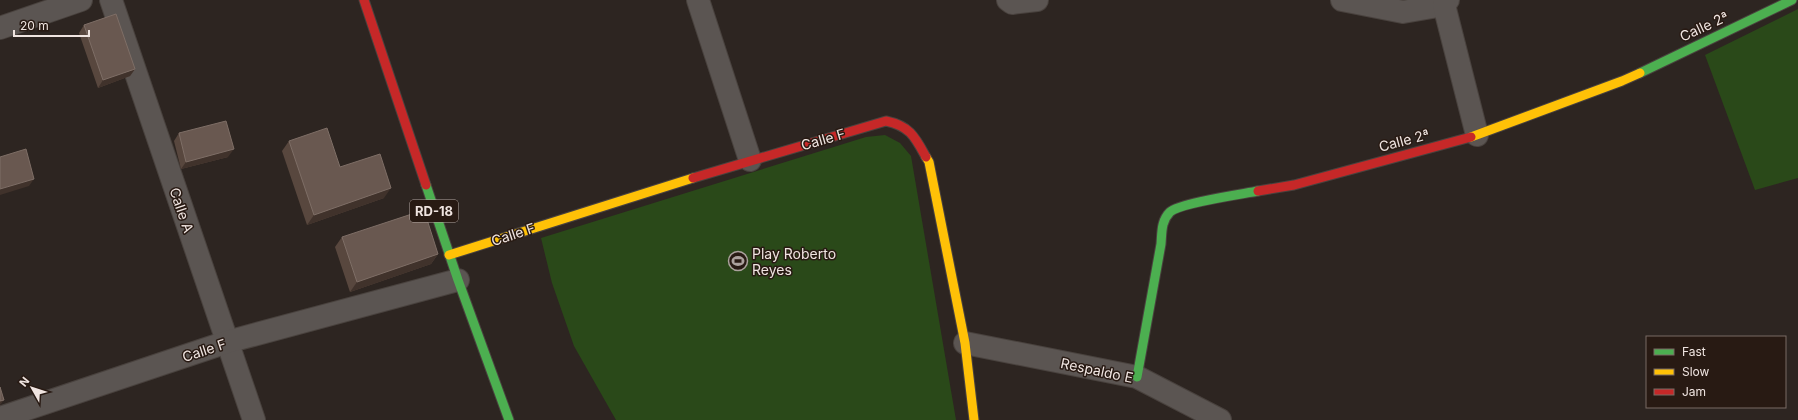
<svg xmlns="http://www.w3.org/2000/svg" width="1798" height="420" viewBox="0 0 1798 420" font-family="Inter,sans-serif">
<style>
.green{fill:#2a4919}
.lines{fill:none;stroke-linecap:round;stroke-linejoin:round}
.street-casing{stroke:#49423e;stroke-width:24}
.fast-casing{stroke:#49423e;stroke-width:11}
.slow-casing{stroke:#49423e;stroke-width:11}
.jam-casing{stroke:#49423e;stroke-width:11}
.street{stroke:#5b5552;stroke-width:22}
.fast{stroke:#4caf50;stroke-width:9}
.slow{stroke:#ffc107;stroke-width:9}
.jam{stroke:#c62828;stroke-width:9}
.wall{fill:#58473e}
.shaded-wall{fill:#40322b}
.building{fill:#695850;stroke:#7e6e66}
.labels{text-anchor:middle;dominant-baseline:central;stroke-width:3;stroke-linejoin:round;paint-order:stroke}
.shield{fill:#281a13;stroke:#b3a7a2;stroke-width:1}
.shield-label{font-size:13px;font-weight:bold;fill:#efe4e0}
.street-label{font-size:14px;fill:#efe4e0;stroke:#281a13}
.poi-label{font-size:14px;fill:#efe4e0;stroke:#281a13;text-anchor:start}
</style>
<rect width="100%" height="100%" fill="#2d2521"/>
<g class="green">
<path d="M1798 9V178L1755 190 1705 55Z"/>
<path d="M885 135 900 143 911 156 956 420H616L574 346 552 283 541 238 866 137Z"/>
</g>
<g class="lines">
<g class="street-casing">
<g id="street">
<path d="M111 0 254 420"/>
<path d="M698 0 750 160"/>
<path d="M1008 0 1012 3 1037 0"/>
<path d="M1342 0 1403 12 1444 5 1448 0"/>
<path d="M1444 5 1477 135"/>
<path d="M0 28 81 0"/>
<path d="M965 343 1137 377 1220 420"/>
<path d="M0 418 227 342 458 280"/>
</g>
</g>
<g class="fast-casing">
<g id="fast">
<path d="M1640 73 1792 0"/>
<path d="M426 185 458 280 509 420"/>
<path d="M1137 377 1161 244C1162 232 1161 221 1170 212 1179 203 1243 194 1258 191"/>
</g>
</g>
<g class="slow-casing">
<g id="slow">
<path d="M1471 137 1622 81 1640 73"/>
<path d="M926 157 929 162 965 343 974 420"/>
<path d="M449 255 693 178"/>
</g>
</g>
<g class="jam-casing">
<g id="jam">
<path d="M364 0 426 185"/>
<path d="M693 178 886 121C910 126 915 137 926 157"/>
<path d="M1258 191 1294 185 1471 137"/>
</g>
</g>
<use href="#street" class="street"/>
<use href="#fast" class="fast"/>
<use href="#slow" class="slow"/>
<use href="#jam" class="jam"/>
</g>
<g class="wall">
<path d="M84 25 135 69 130 76 98 88 79 33Z"/>
<path d="M179 133 228 157 181 169 174 141Z"/>
<path d="M289 141 340 167 384 198 307 225 282 151Z"/>
<path d="M342 237 438 254 431 264 350 292 335 247Z"/>
</g>
<g class="shaded-wall">
<path d="M135 69 130 76 98 88 103 80Z"/>
<path d="M234 149 228 157 181 169 186 162Z"/>
<path d="M34 179 29 186 0 195V189Z"/>
<path d="M391 188 384 198 307 225 314 215Z"/>
<path d="M438 254 431 264 350 292 357 282Z"/>
<path d="M4 400 0 405V401Z"/>
</g>
<g class="building">
<path d="M116 14 135 69 103 80 84 25Z"/>
<path d="M226 121 234 149 186 162 179 133Z"/>
<path d="M327 128 340 167 380 154 391 188 314 215 289 141Z"/>
<path d="M26 149 34 179 0 189V157Z"/>
<path d="M424 210 438 254 357 282 342 237Z"/>
<path d="M0 387 4 400 0 401Z"/>
</g>
<defs>
<g id="stadium-ring" transform="scale(1)"><circle r="9.5" fill="#281a13" stroke="#aba19d" stroke-width="1.5"/><path d="M0-5a6.5 5 0 1 0 0 10a6.5 5 0 1 0 0-10ZM-3.5-1.8h7v3.6h-7Z" fill="#aba19d"/></g>
</defs>
<g fill-rule="evenodd">
<use href="#stadium-ring" x="738" y="261"/>
</g>
<g class="labels">
<rect class="shield" x="410" y="200" width="48" height="22" rx="3"/>
<g class="shield-label">
<text x="434" y="211">RD-18</text>
</g>
<g class="street-label">
<text transform="translate(1704 26) rotate(-25)">Calle 2ª</text>
<text transform="translate(823 139) rotate(-16)">Calle F</text>
<text transform="translate(1404 140) rotate(-15)">Calle 2ª</text>
<text transform="translate(182 210) rotate(71)">Calle A</text>
<text transform="translate(513 234) rotate(-18)">Calle F</text>
<text transform="translate(204 350) rotate(-18)">Calle F</text>
<text transform="translate(1097 370) rotate(12)">Respaldo E</text>
</g>
<g class="poi-label">
<text x="752" y="253">Play Roberto<tspan x="752" dy="16">Reyes</tspan></text>
</g>
</g>
<rect x="1646" y="336" width="140" height="72" fill="#281a13" stroke="#786b65"/>
<rect x="1654" y="349" width="20" height="6" fill="#4caf50" stroke="#786b65"/>
<text x="1682" y="356" font-size="12" fill="#efe4e0">Fast</text>
<rect x="1654" y="369" width="20" height="6" fill="#ffc107" stroke="#786b65"/>
<text x="1682" y="376" font-size="12" fill="#efe4e0">Slow</text>
<rect x="1654" y="389" width="20" height="6" fill="#c62828" stroke="#786b65"/>
<text x="1682" y="396" font-size="12" fill="#efe4e0">Jam</text>
<g transform="translate(32 388) rotate(309)" stroke="#281a13" stroke-width="3" paint-order="stroke">
<path d="M0-3L7 15L0 10L-7 15Z" fill="#efe4e0"/>
<text y="-6" font-size="11" font-weight="bold" text-anchor="middle" fill="#efe4e0">N</text>
</g>
<path d="M14 30v6h75v-6" fill="none" stroke="#efe4e0" stroke-width="2"/>
<text x="20" y="30" font-size="12" fill="#efe4e0" stroke="#281a13" stroke-width="3" paint-order="stroke">20 m</text>
</svg>
